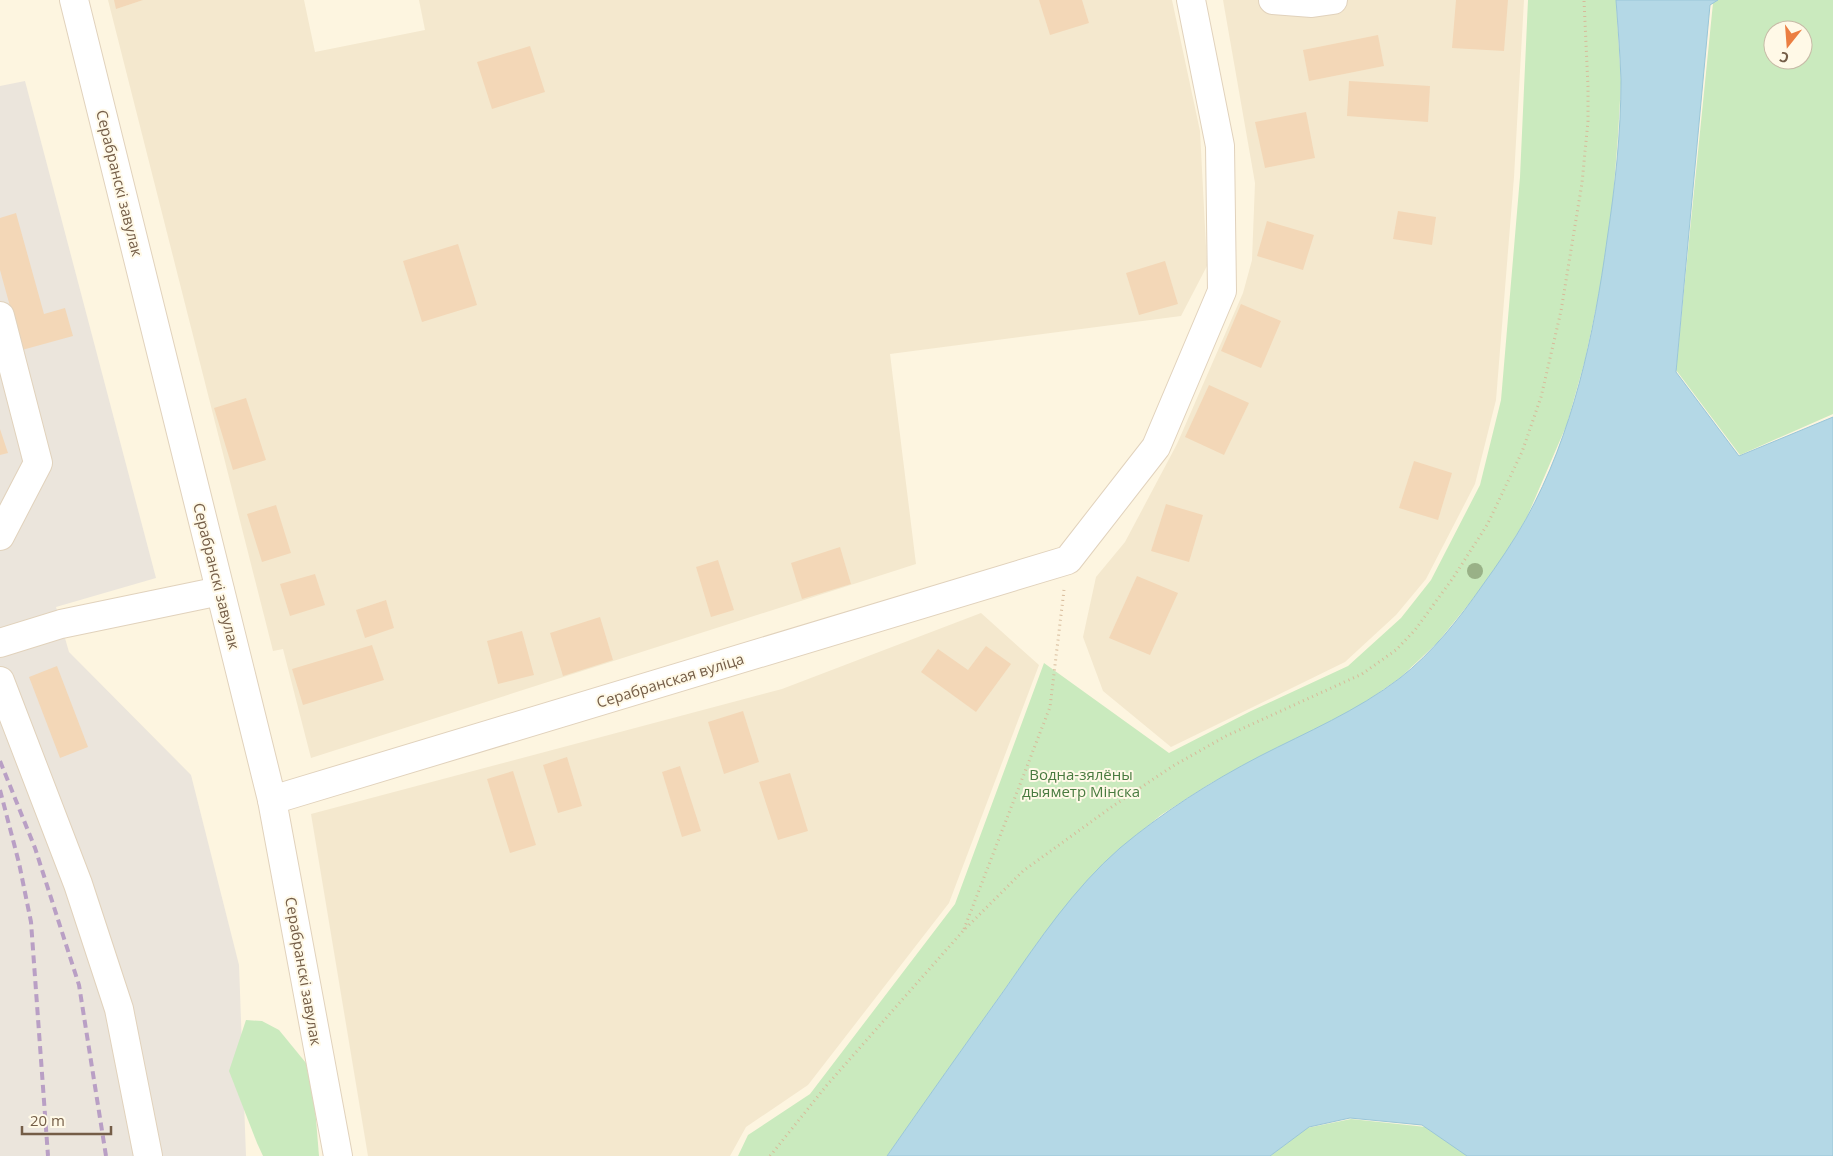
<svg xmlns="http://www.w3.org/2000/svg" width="1833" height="1156" viewBox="0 0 1833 1156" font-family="'Open Sans',sans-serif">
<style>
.residential{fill:#f4e8ce}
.industrial{fill:#ebe5dc}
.green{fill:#caeabe;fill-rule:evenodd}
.water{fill:#b4d8e6;stroke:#9ac6d8}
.building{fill:#f3d7b7}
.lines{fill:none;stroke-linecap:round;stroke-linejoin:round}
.minor-casing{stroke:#e1d2bc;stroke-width:30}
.path{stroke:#d7ba9a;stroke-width:3;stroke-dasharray:1 4;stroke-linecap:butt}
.minor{stroke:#fff;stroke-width:28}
.rail{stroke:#b99fc5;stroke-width:4;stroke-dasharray:8 5;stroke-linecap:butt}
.tree{fill:#99b187}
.labels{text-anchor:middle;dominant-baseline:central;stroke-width:4;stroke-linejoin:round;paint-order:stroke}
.street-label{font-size:15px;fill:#745d47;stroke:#fff9e7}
.park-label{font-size:15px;fill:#487a3f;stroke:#fff9e7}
</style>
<rect width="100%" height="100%" fill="#fdf5e0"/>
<g class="residential">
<path d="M108 0H304L315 52 425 30 419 0H1172L1200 131 1207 266 1181 316 890 354 916 564 311 758 283 649 273 651Z"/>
<path d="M1223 0H1524L1514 177 1496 400 1475 484 1426 579 1396 615 1345 662 1171 747 1103 691 1083 637 1096 577 1125 542 1177 444 1243 293 1252 260 1255 183Z"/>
<path d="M981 613 1039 665 949 903 808 1085 746 1127 730 1156H368L311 814 782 689Z"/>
</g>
<path class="industrial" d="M25 81 156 578 56 607 69 652 191 775 239 965 246 1156H0V86Z"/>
<g class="green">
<path d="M1528 0H1616L1621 82 1618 136 1613 198 1602 279 1585 360 1567 424 1527 517 1502 559 1472 600 1437 643 1401 677 1360 706 1211 783 1161 815 1117 851 1040 939 887 1156H738L748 1135 810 1094 955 904 1044 663 1169 753 1251 711 1348 666 1401 618 1431 580 1480 485 1501 400 1520 177Z"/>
<path d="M1718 0H1833V414L1740 455 1676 370 1713 3ZM1773 30H1803V60H1773Z"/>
<path d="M246 1020 262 1021 279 1030 306 1063 315 1107 319 1156H263L257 1143 229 1071Z"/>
<path d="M1351 1119 1426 1127 1491 1156H1270L1307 1128Z"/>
</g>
<path class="water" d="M1616 0H1718L1710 5 1676 372 1739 456 1833 417V1156H1467L1422 1125 1350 1118 1309 1127 1270 1156H887C926 1100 965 1045 1005 989 1039 940 1074 888 1120 848 1163 812 1210 782 1260 756 1307 732 1357 711 1400 678 1432 653 1459 619 1482 586 1498 564 1513 542 1526 519 1573 434 1594 335 1607 240 1615 187 1621 133 1621 80 1620 53 1618 27 1616 0Z"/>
<g class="building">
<path d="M114 0H143L116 9Z"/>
<path d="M1039 0H1082L1089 23 1050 35Z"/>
<path d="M1456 0H1508L1504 51 1452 48Z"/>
<path d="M1378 35 1384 66 1309 81 1303 50Z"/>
<path d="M530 46 545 92 492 109 477 62Z"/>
<path d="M1349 81 1430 86 1428 122 1347 116Z"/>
<path d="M1306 112 1315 158 1265 168 1255 122Z"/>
<path d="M1398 211 1436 217 1432 245 1393 239Z"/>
<path d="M16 213 44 314 65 308 73 336 22 350 0 270V218Z"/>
<path d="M1267 221 1314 235 1303 270 1257 256Z"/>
<path d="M458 244 477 305 422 322 403 261Z"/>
<path d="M1165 261 1178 304 1139 315 1126 273Z"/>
<path d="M1241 304 1281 321 1261 368 1221 351Z"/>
<path d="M1209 385 1249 403 1224 455 1185 437Z"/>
<path d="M246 398 266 460 233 470 214 408Z"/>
<path d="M0 429 8 453 0 455Z"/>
<path d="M1414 461 1452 473 1438 520 1399 508Z"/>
<path d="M1166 504 1203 515 1189 562 1151 551Z"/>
<path d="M276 505 291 553 262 562 247 514Z"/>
<path d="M840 547 851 584 802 599 791 563Z"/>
<path d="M718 560 734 610 711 617 696 567Z"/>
<path d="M315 574 325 605 290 616 280 584Z"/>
<path d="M1137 576 1178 593 1150 655 1109 638Z"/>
<path d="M386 600 394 628 365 638 356 610Z"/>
<path d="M600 617 613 660 563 676 550 633Z"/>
<path d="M522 631 534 675 498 684 487 641Z"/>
<path d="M372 645 384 680 303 705 292 669Z"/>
<path d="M986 646 1011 664 976 712 921 672 938 649 968 670Z"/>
<path d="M57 666 88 747 60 758 29 677Z"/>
<path d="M743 711 759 762 724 774 708 722Z"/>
<path d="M567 757 582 806 558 813 543 765Z"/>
<path d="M680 766 701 831 682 837 662 772Z"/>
<path d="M513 771 536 845 510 853 487 779Z"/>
<path d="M790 773 808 831 778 840 759 782Z"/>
</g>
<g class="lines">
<g class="minor-casing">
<g id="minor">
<path d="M74 0 272 800 338 1156"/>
<path d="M1273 0 1312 3 1333 0"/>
<path d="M0 316 38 463 0 536"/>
<path d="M0 643 61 624 220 591"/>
<path d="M0 681 78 884 119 1009 148 1156"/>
<path d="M272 800 1068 560 1156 447 1222 291 1220 146 1191 0"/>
</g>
</g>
<g class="path">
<path d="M964 929 1050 707 1064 590"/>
<path d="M770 1156 827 1085 963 931 1023 871 1113 806 1173 766 1226 736 1362 674 1396 650 1415 630 1453 578 1487 525 1522 452 1541 397 1561 311 1582 183 1588 121V87L1584 0"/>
</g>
<use href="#minor" class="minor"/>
<g class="rail">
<path d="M0 761 35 848 79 985 106 1156"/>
<path d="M0 790 19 863 31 922 48 1156"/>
</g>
</g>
<circle class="tree" cx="1475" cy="571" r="8"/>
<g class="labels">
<g class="street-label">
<text transform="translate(120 183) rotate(76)">Серабранскі завулак</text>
<text transform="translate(217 576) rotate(76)">Серабранскі завулак</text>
<text transform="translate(670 680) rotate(-17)">Серабранская вуліца</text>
<text transform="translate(304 971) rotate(80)">Серабранскі завулак</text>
</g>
<g class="park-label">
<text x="1081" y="774">Водна-зялёны<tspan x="1081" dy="17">дыяметр Мінска</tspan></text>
</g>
</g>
<g transform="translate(1788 45) rotate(197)"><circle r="24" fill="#fff9e7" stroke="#c7bba7"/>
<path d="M0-4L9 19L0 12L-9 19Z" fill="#eb7e41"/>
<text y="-8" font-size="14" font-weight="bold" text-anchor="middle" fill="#745d47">С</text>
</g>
<path d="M22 1126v8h89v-8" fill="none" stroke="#745d47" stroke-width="2.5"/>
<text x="30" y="1126" font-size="15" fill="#745d47" stroke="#fff9e7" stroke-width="4" paint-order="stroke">20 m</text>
</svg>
